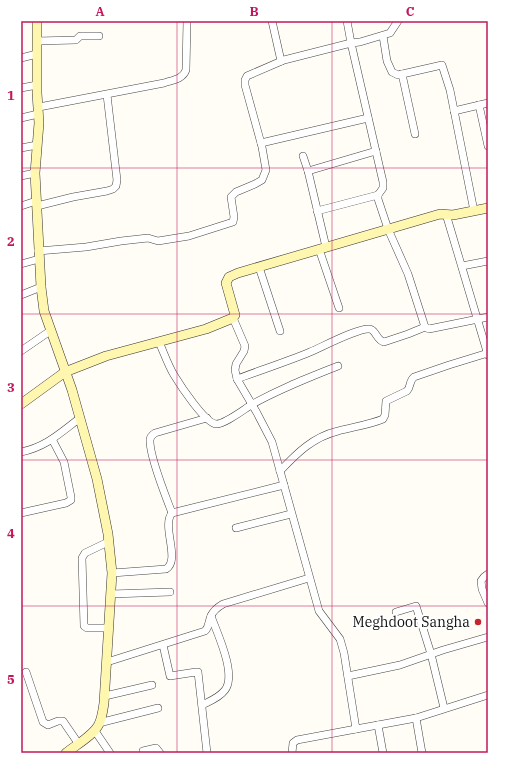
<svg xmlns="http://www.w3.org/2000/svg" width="509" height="774" viewBox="0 0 509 774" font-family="'IBM Plex Serif',serif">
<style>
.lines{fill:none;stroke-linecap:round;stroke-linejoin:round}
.street-casing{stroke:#444;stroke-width:8}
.secondary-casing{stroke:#333;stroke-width:10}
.street{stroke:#fff;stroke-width:7}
.secondary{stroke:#fff6b0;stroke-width:9}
.grid{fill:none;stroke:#c2185b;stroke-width:1;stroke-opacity:0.55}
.poi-dot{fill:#c4262e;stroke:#fff;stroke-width:1.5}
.labels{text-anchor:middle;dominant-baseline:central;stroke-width:4;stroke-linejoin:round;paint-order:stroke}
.poi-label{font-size:14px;fill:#111;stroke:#fff;text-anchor:end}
.neatline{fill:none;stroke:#c2185b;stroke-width:1.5}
.grid-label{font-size:13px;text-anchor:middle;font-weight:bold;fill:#c2185b}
</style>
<rect width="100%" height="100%" fill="#fffdf5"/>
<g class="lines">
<g class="street-casing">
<g id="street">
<path d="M272 21 281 61"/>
<path d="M347 21 351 43 360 42 390 33 398 21"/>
<path d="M383 36 387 61 392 72 398 75 442 65 450 90 474 211"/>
<path d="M37 41 76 40 80 36H99"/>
<path d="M21 58 37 54"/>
<path d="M402 74 415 134"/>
<path d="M21 88 37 85"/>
<path d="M479 105 488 146"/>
<path d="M39 107 164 83C173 80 183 79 186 70L187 21"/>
<path d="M454 111 488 103"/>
<path d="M21 118 38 114"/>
<path d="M261 143 368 118"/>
<path d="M21 148 37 145"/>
<path d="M303 156 308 171 326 247"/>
<path d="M308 171 376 151"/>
<path d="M21 176 35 173"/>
<path d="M21 206 36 201"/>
<path d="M37 206 73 197 107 191 113 189 116 186 117 180 107 95"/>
<path d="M317 211 378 195"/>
<path d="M446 214 488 355"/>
<path d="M319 249 339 308"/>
<path d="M38 251 86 247 121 241 148 238 158 241 189 236 233 222 234 217 231 197 236 192 255 184 262 180 266 170 262 147 245 85V80L247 76 284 60 351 43 383 182V188L378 195V199L388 229 408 274 425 327 429 329 488 317"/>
<path d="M21 264 39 259"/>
<path d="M462 266 488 261"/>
<path d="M259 267 280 331"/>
<path d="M21 295 41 287"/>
<path d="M233 318 245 346 244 351 236 364 235 370 237 379 257 413 272 442 319 611 340 639 344 653 356 729 378 725 383 753"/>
<path d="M159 342C164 353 168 365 174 375 180 385 205 423 216 424 225 424 243 410 251 405 279 389 308 378 338 366"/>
<path d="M21 351 50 331"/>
<path d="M237 379C261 370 286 362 310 352 322 347 358 328 369 329 376 329 376 340 384 342L408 334 425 327"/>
<path d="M21 452C46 447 60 433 80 418"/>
<path d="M280 471C297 453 313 437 338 431 352 427 369 425 383 419L385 415 386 401 407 391C411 387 409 381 414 377L449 365 488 353"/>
<path d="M21 513 66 503 71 500V497L64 462 52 439"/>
<path d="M172 513C166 497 149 456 150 440 150 437 152 435 155 433L207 418"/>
<path d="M236 528 291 514"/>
<path d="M108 542 85 553 82 558 84 626 87 628H109"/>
<path d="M112 573 166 569C181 560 161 526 172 513L284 485"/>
<path d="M488 574 484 577 481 581 482 589 488 603"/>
<path d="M111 594 170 592"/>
<path d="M396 612 416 606 431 654 444 708"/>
<path d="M163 645 170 676 196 672H198L207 753"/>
<path d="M107 662 205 631C210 626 208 621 211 616 213 611 218 607 223 604L309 578"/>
<path d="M26 672 43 722 48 725 58 721H63L78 743"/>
<path d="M348 676 400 665 443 650 488 637"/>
<path d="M105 696 152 685"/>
<path d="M202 705C210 701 219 698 225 690 237 674 217 633 211 616"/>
<path d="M416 718 422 753"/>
<path d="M99 723 158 708"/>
<path d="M378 725 416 718 488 695"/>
<path d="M95 731 110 753"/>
<path d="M143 751 156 748 160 753"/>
<path d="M292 753 293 743 297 740 356 729"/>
</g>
</g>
<g class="secondary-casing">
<g id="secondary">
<path d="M37 21V93L39 123 35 173 41 287 44 311 72 390 97 479 108 534 112 573 104 703C103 710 102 718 99 724 94 735 76 745 66 753"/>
<path d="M21 404 65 372 106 356 206 329 233 318 235 315 226 283 229 277 238 273 440 214 453 215 488 208"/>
</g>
</g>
<use href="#street" class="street"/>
<use href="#secondary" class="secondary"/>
</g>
<path class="grid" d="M177 21V753M332 21V753M21 168H488M21 314H488M21 460H488M21 606H488"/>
<circle class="poi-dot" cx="478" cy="622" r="4"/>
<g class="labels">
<g class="poi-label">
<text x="470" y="622">Meghdoot Sangha</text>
</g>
</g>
<rect width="509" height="774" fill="none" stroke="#ffffff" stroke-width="44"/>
<rect x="22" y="22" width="465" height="730" class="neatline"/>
<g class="grid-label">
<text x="100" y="16">A</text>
<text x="254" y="16">B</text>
<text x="410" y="16">C</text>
<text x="11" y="100">1</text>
<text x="11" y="246">2</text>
<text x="11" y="392">3</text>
<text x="11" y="538">4</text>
<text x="11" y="684">5</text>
</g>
</svg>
